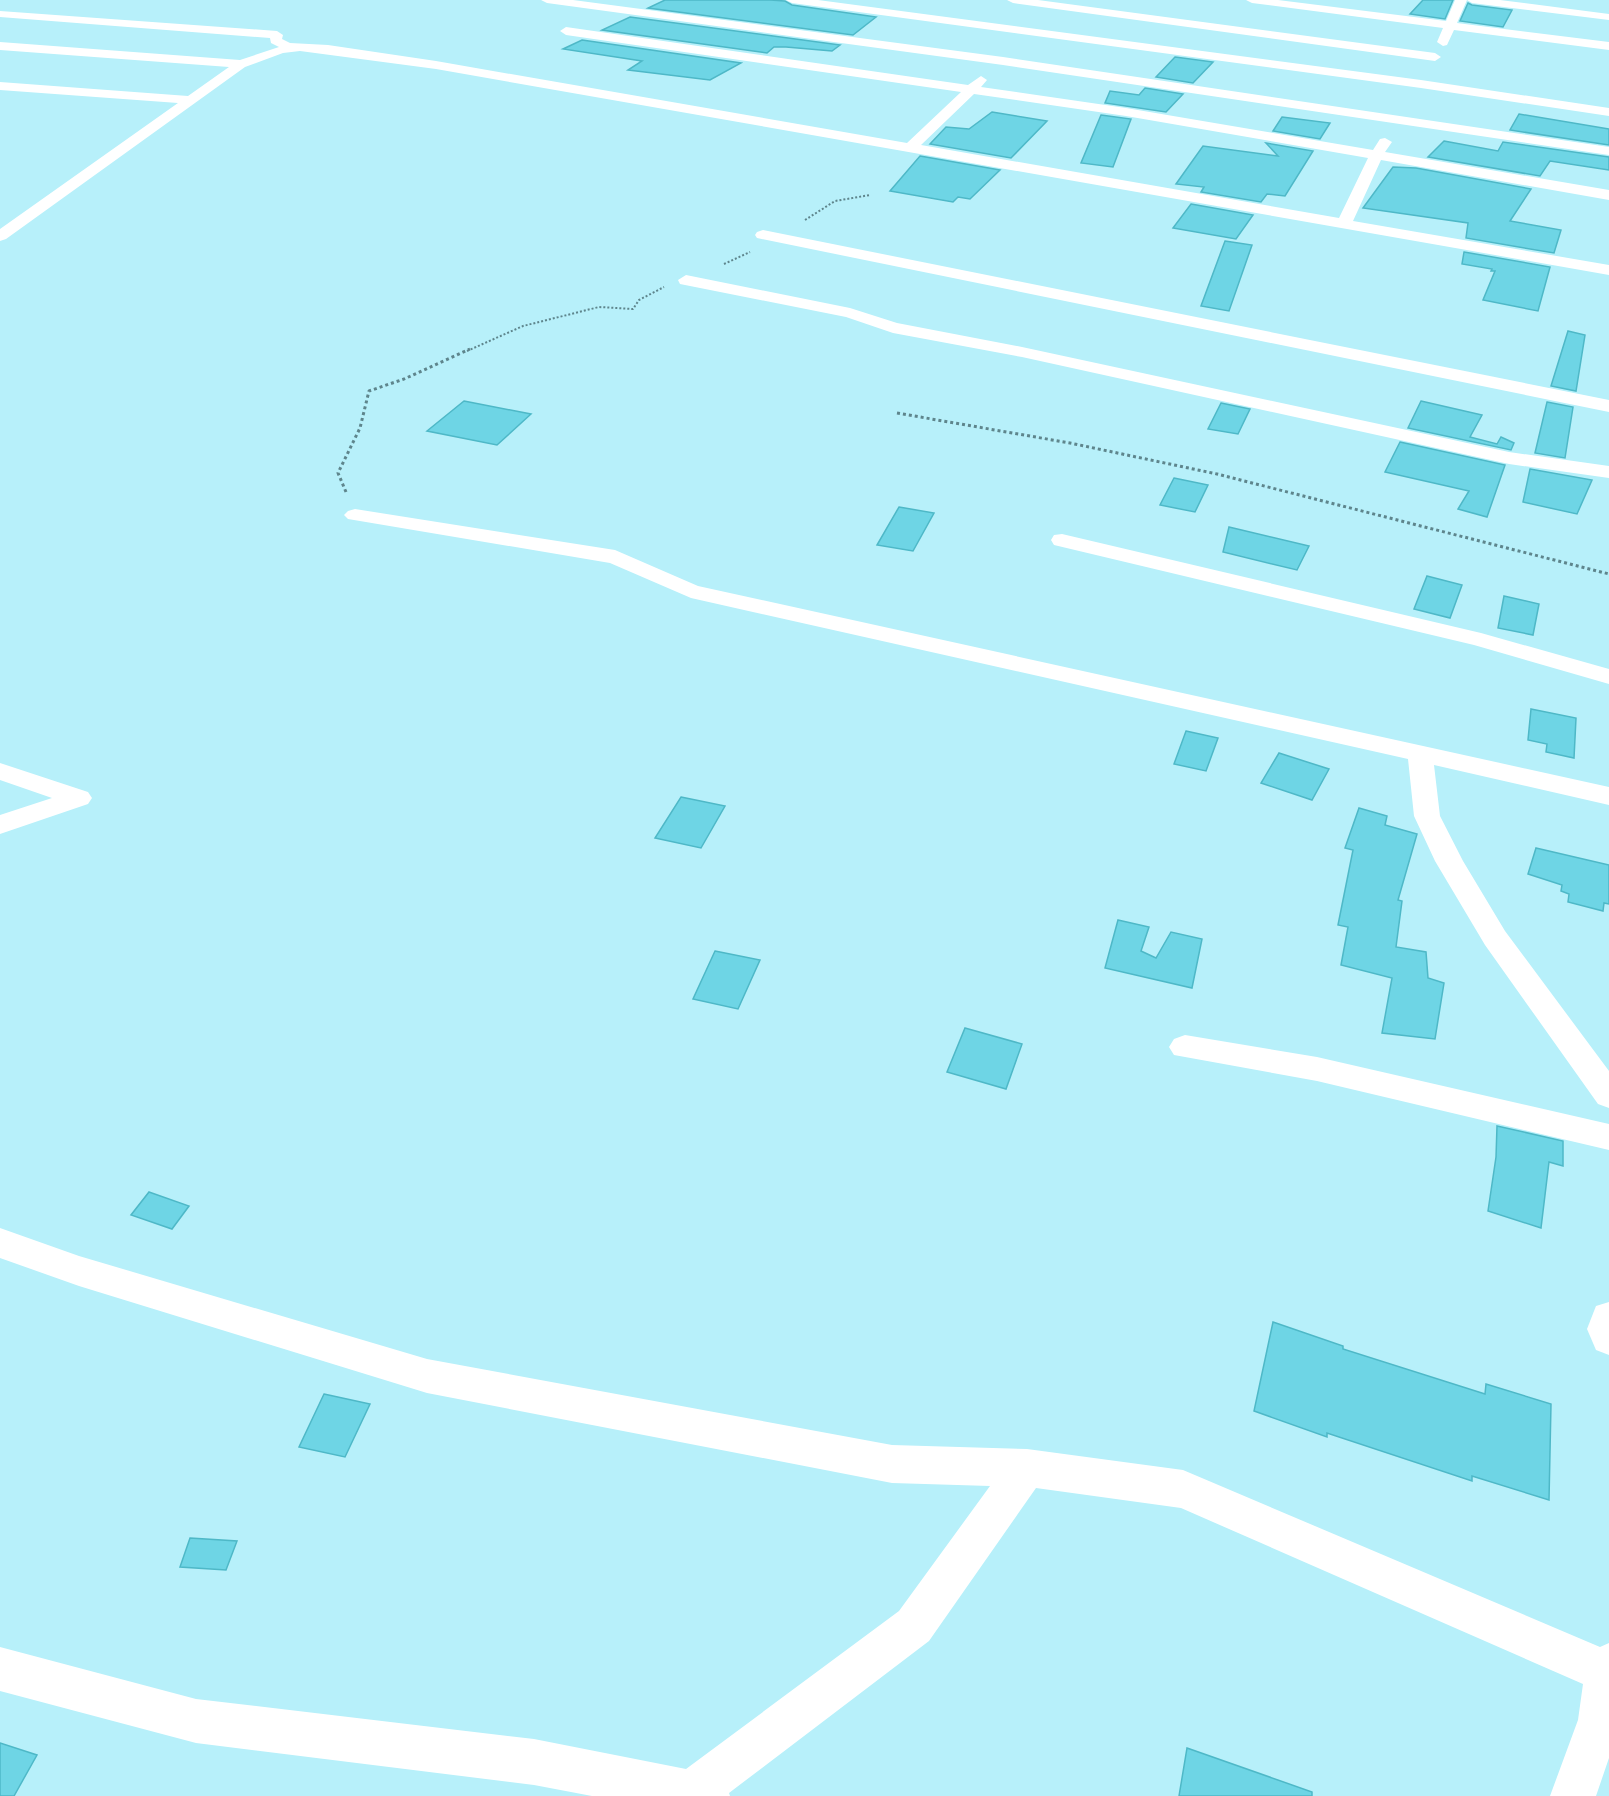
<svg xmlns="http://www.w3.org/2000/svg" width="1609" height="1796" viewBox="0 0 1609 1796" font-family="Roboto,sans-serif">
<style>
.building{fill:#6ed5e5;stroke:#4eb8c7;stroke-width:1.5}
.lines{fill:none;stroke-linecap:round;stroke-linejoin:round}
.path-far1{stroke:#5e858c;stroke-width:2;stroke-dasharray:2 2;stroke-linecap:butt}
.path{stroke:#5e858c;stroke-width:3;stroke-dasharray:3 3;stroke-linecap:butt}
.minor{fill:#fff;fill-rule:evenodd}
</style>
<rect width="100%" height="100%" fill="#b7f0fa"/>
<g class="building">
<path d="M665 0H770L785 1 792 5 876 17 853 35 648 8Z"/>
<path d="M1423 0H1453L1445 19 1410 14Z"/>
<path d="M1468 3 1472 5 1512 10 1503 27 1460 21Z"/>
<path d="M630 17 840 45 832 51 786 47H774L767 53 602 30Z"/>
<path d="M582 40 741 63 710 80 628 70 642 61 563 49Z"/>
<path d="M1175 57 1213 62 1193 83 1156 77Z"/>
<path d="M1145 88 1183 94 1166 112 1105 103 1110 91 1139 95Z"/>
<path d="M992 112 1047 121 1011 158 930 144 946 127 969 129Z"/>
<path d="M1519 114 1609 129V145L1510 130Z"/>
<path d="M1101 115 1131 119 1113 167 1081 163Z"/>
<path d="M1282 117 1330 123 1320 139 1273 131Z"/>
<path d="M1444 141 1498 151 1503 142 1609 157V170L1550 161 1540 176 1428 157Z"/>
<path d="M1266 143 1313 151 1285 196 1267 194 1261 202 1201 192 1204 187 1176 184 1203 146 1278 156Z"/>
<path d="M920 156 1000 170 970 199 958 197 953 202 890 191Z"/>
<path d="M1393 167 1416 168 1531 189 1510 221 1561 230 1554 253 1466 238 1468 223 1363 208Z"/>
<path d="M1191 204 1253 215 1236 239 1173 228Z"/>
<path d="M1225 241 1252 245 1229 311 1201 306Z"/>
<path d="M1464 252 1550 267 1538 311 1483 300 1495 271H1491L1492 269 1462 264Z"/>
<path d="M1568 331 1585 335 1576 391 1551 386Z"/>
<path d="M464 401 531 414 497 445 427 431Z"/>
<path d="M1421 401 1482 415 1470 437 1497 444 1501 437 1514 443 1511 450 1408 428Z"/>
<path d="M1547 402 1573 407 1565 458 1535 453Z"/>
<path d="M1221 403 1250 409 1238 434 1208 429Z"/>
<path d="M1400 442 1505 465 1487 517 1458 509 1469 491 1385 472Z"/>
<path d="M1530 469 1592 480 1577 514 1523 502Z"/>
<path d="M1174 478 1208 485 1195 512 1160 505Z"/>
<path d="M899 507 934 513 913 551 877 545Z"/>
<path d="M1229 527 1309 546 1297 570 1223 552Z"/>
<path d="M1427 576 1462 585 1450 618 1414 609Z"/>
<path d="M1504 596 1539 604 1533 635 1498 628Z"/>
<path d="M1531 709 1576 718 1574 758 1546 752 1547 744 1528 740Z"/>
<path d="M1186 731 1218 738 1206 771 1174 764Z"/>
<path d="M1279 753 1329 769 1312 800 1261 783Z"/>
<path d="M681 797 725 806 701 848 655 838Z"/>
<path d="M1359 808 1387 816 1385 825 1417 834 1398 900 1402 901 1396 947 1426 952 1428 978 1444 983 1435 1039 1382 1033 1392 978 1341 965 1348 927 1338 925 1353 850 1345 848Z"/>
<path d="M1536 848 1609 865V904L1604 903 1603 911 1568 902 1569 894 1561 891 1562 885 1528 874Z"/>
<path d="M1118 920 1149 927 1141 951 1156 958 1171 932 1202 939 1192 988 1105 968Z"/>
<path d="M715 951 760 960 738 1009 693 999Z"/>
<path d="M965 1028 1022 1044 1006 1089 947 1072Z"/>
<path d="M1497 1126 1563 1141V1166L1549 1162 1541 1228 1488 1211 1496 1157Z"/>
<path d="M149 1192 189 1206 172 1229 131 1215Z"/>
<path d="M1273 1322 1343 1346V1349L1485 1394 1486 1384 1551 1404 1549 1500 1472 1476V1481L1327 1433V1437L1254 1411Z"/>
<path d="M324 1394 370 1404 345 1457 299 1447Z"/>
<path d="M190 1538 237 1541 226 1570 180 1567Z"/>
<path d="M0 1743 37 1755 14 1796H0Z"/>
<path d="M1187 1748 1312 1792V1796H1179Z"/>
</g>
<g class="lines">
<g class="path-far1">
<path d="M805 220 835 201 870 195"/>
<path d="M724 264 750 252"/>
<path d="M467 351 523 326 599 307 633 309 639 300 664 287"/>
</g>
<g class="path">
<path d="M897 413 1070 443 1217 474 1609 574"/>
<path d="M346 492 338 473 360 428 369 391 404 379 470 349"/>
</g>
<g class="minor">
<path d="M541 0H573L1003 57 1609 147V155L1003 65 547 3Z"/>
<path d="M786 0H818L1421 80 1609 108V116L1421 88 792 3Z"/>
<path d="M1007 0H1038L1435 53 1441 57 1435 61 1013 3Z"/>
<path d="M1246 0H1278L1446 21 1455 0H1500L1609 14V20L1472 3 1467 0 1457 23 1609 42V50L1454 30 1447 45 1443 46 1437 42 1443 28 1252 3Z"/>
<path d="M0 11 277 31 283 35 282 39 290 43 328 45 436 61 907 143 961 92 566 35 560 31 566 27 968 85 981 76 987 80 981 87 1126 108 1373 150 1380 139 1385 138 1392 142 1385 152 1609 190V200L1381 160 1353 221 1609 265V275L436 69 300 51 283 53 245 67 6 239 0 241V229L178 103 0 90V82L188 96 229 67 0 50V42L240 60 279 47 271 43 270 38 0 17ZM974 94 1126 116 1368 158 1339 218 921 145Z"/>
<path d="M763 230 1609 400V412L757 238 755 235 757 232Z"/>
<path d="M686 275 850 308 897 323 1022 347 1509 452 1609 466V478L1509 464 1022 357 893 333 846 317 680 284 678 280Z"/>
<path d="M355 509 615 550 698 586 1609 787V805L1434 765 1440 816 1463 861 1505 931 1609 1071V1108L1598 1104 1485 945 1435 861 1414 816 1408 759 691 598 610 563 348 519 344 515 348 511Z"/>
<path d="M1062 534 1481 633 1609 669V684L1474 645 1054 545 1051 540 1054 535Z"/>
<path d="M0 763 88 792 92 798 88 804 0 834V815L52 798 0 780Z"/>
<path d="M1185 1035 1317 1057 1609 1124V1150L1317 1081 1174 1055 1169 1047 1174 1039Z"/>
<path d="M0 1228 79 1256 427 1359 892 1445 1027 1449 1183 1470 1600 1647 1609 1643V1758L1596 1796H1550L1578 1720 1583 1684 1181 1508 1036 1488 929 1641 729 1793 730 1796H592L534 1785 196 1743 0 1691V1647L196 1699 534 1739 686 1769 899 1611 990 1486 892 1483 427 1393 79 1286 0 1258Z"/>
<path d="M1609 1302V1355L1596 1350 1587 1329 1596 1306Z"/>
</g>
</g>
</svg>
